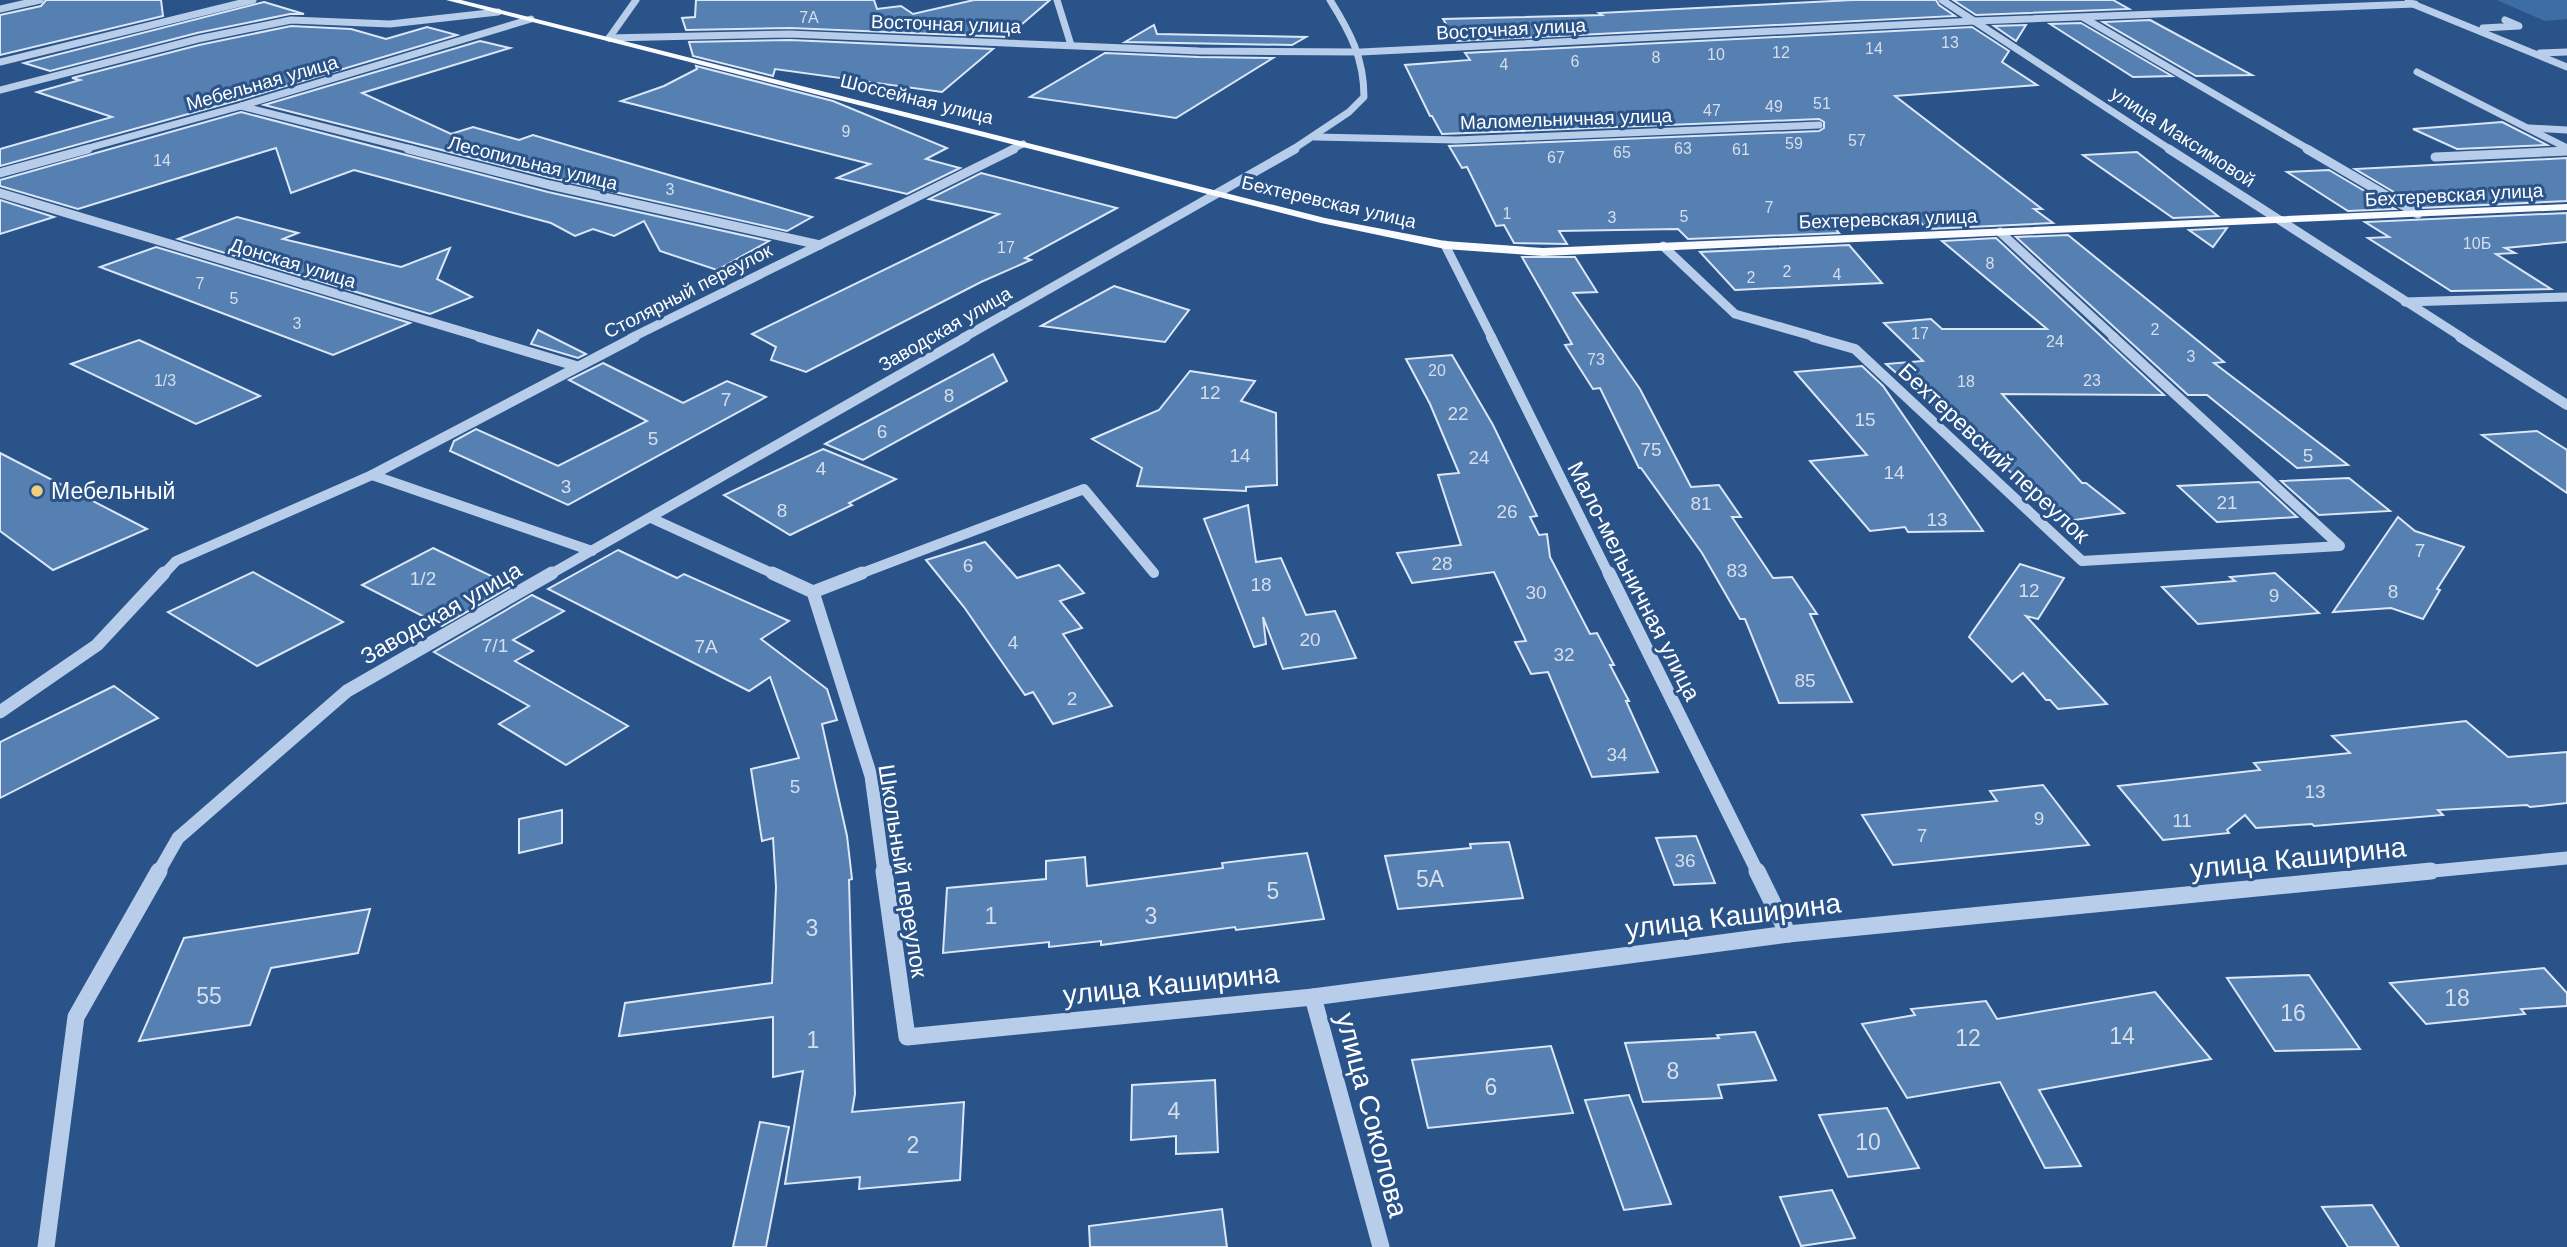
<svg xmlns="http://www.w3.org/2000/svg" width="2567" height="1247" viewBox="0 0 2567 1247" font-family="Arial,sans-serif">
<style>
.green{fill:#3e6da5}
.building{fill:#567fb2;stroke:#dbe7f7;stroke-width:2}
.lines{fill:none;stroke-linecap:round;stroke-linejoin:round}
.minor-far4{stroke:#b7cde9;stroke-width:7}
.minor-far3{stroke:#b7cde9;stroke-width:9}
.minor-far2{stroke:#b7cde9;stroke-width:10}
.minor-far1{stroke:#b7cde9;stroke-width:13}
.minor{stroke:#b7cde9;stroke-width:17}
.major{fill:#f9fbfe;fill-rule:evenodd}
.poi-dot{fill:#f0cf7e;stroke:#295389;stroke-width:2.5}
.labels{text-anchor:middle;dominant-baseline:central;stroke-width:6;stroke-linejoin:round;paint-order:stroke}
.far-number-label{font-size:16px;fill:#d5dfec}
.far-street-label{font-size:19px;fill:#fff;stroke:#295389}
.number-label{font-size:19px;fill:#d5dfec}
.street-label{font-size:23px;fill:#fff;stroke:#295389}
.poi-label{font-size:23px;fill:#fff;stroke:#295389;text-anchor:start}
.near-number-label{font-size:23px;fill:#d5dfec}
.near-street-label{font-size:28px;fill:#fff;stroke:#295389}
</style>
<rect width="100%" height="100%" fill="#295389"/>
<path class="green" d="M2497 0H2567V19L2545 21Z"/>
<g class="building">
<path d="M46 0H161L163 16 0 55V15L41 6Z"/>
<path d="M696 0H874L877 9 901 6 913 14 974 0H1050L1007 37 790 28 686 30 682 18 695 17Z"/>
<path d="M1853 0H1936L1939 5 1955 16 1457 41 1443 19 1602 15 1599 13Z"/>
<path d="M1953 0H2113L2129 9 1976 15Z"/>
<path d="M264 2 304 14H290L197 33 50 71 24 63Z"/>
<path d="M2150 20 2252 75 2196 76 2103 22Z"/>
<path d="M2081 23 2172 76 2133 77 2050 24Z"/>
<path d="M1154 25 1157 34 1306 37 1292 45 1125 42Z"/>
<path d="M2026 25 2016 41 1994 26Z"/>
<path d="M291 26 351 29 386 39 427 27 457 35 239 100 0 166V149L112 117 37 92 80 80 72 78 199 45Z"/>
<path d="M1972 27 2009 51 2002 62 2037 85 1895 96 2042 209H2034L2053 223 1928 229 1914 217 1826 218 1839 233 1688 239 1678 229 1559 231 1567 244 1514 243 1504 225 1496 226 1467 167 1462 168 1449 146 1819 131 1824 128V122L1819 119 1442 134 1432 116H1430L1405 65 1470 60 1465 53Z"/>
<path d="M790 40 993 49 942 92 775 69 773 76 693 56 689 42Z"/>
<path d="M480 41 510 48 362 93 451 134 473 127 519 140 533 135 812 217 787 231 552 178 264 105Z"/>
<path d="M1105 53 1199 57 1273 58 1176 118 1030 97Z"/>
<path d="M696 66 833 101 947 148 926 159 960 168 907 194 837 178 870 164 621 101 664 86 697 69Z"/>
<path d="M241 112 548 192 769 241 717 270 660 251 644 221 614 236 593 229 575 236 551 223 354 170 291 193 276 148 78 209 0 186V180Z"/>
<path d="M2502 122 2547 145 2457 149 2413 129Z"/>
<path d="M2137 152 2218 216 2173 218 2083 155Z"/>
<path d="M2567 158V201L2421 208 2355 169Z"/>
<path d="M2329 170 2395 209 2348 211 2287 172Z"/>
<path d="M981 173 1117 208 1025 258 1031 260 981 282 806 372 771 360 776 347 752 334 999 214 929 199Z"/>
<path d="M0 200 54 217 0 234Z"/>
<path d="M2567 213V242L2505 248 2515 253 2496 254 2551 289 2451 291 2368 238 2389 237 2365 222Z"/>
<path d="M237 217 298 233 283 239 401 267 450 248 437 279 472 297 430 314 178 239Z"/>
<path d="M2227 228 2213 247 2189 230Z"/>
<path d="M2068 235 2224 362 2214 363 2348 465 2297 468 2207 395H2188L2016 237Z"/>
<path d="M1996 238 2164 395 2002 394 2082 483H2086L2124 513 2067 521 1886 364 1923 361 1884 323 1931 319 1942 329H2047L1942 241Z"/>
<path d="M1849 245 1882 283 1735 290 1700 252Z"/>
<path d="M156 247 410 323 333 355 100 267Z"/>
<path d="M1522 257H1575L1597 292 1573 293 1640 389 1691 487 1719 485 1741 517H1732L1773 578 1792 577 1817 614H1810L1852 702 1779 703 1745 619H1740L1702 553 1641 468H1639L1600 388 1593 389 1565 345 1572 344Z"/>
<path d="M1114 286 1189 310 1165 342 1041 326Z"/>
<path d="M538 330 586 354 578 358 531 344Z"/>
<path d="M139 340 260 396 196 424 71 364Z"/>
<path d="M993 354 1007 381 863 460 825 444Z"/>
<path d="M1452 355 1493 425 1537 516 1530 517 1539 535 1547 534 1550 557 1590 634 1597 633 1614 665H1610L1629 701H1626L1658 772 1592 777 1548 672 1531 674 1515 642 1526 641 1494 572 1412 583 1397 553 1461 545 1438 475 1459 473 1430 404 1406 359Z"/>
<path d="M603 363 683 403 727 381 766 397 568 505 450 451 454 441 476 429 558 466 647 421 569 380Z"/>
<path d="M1862 366 1883 386 1983 531 1908 532 1905 527 1870 531 1810 461 1867 455 1795 372Z"/>
<path d="M1190 371 1255 381 1241 401 1276 413 1277 485 1246 487V491L1137 486 1142 468 1092 439 1159 410Z"/>
<path d="M2537 431 2567 450V493L2482 435Z"/>
<path d="M823 449 896 479 849 503 852 505 790 535 724 495Z"/>
<path d="M0 453 147 529 53 570 0 531Z"/>
<path d="M2349 478 2390 511 2319 515 2281 481Z"/>
<path d="M2259 482 2297 517 2217 522 2178 486Z"/>
<path d="M1248 505 1256 562 1281 558 1306 615 1335 611 1356 658 1283 669 1263 617 1266 644 1254 647 1204 519Z"/>
<path d="M2398 517 2415 531 2464 547 2437 589 2440 590 2423 619 2391 608 2333 612Z"/>
<path d="M985 542 1017 578 1059 565 1084 593 1060 601 1082 628 1063 634 1112 706 1053 724 1033 692 1025 695 964 607 926 560Z"/>
<path d="M433 548 512 586 442 626 362 585Z"/>
<path d="M618 550 677 578 684 574 789 621 761 639 827 689 837 720 822 724 847 836 852 879 849 880 855 1094 852 1112 964 1102 960 1180 859 1189 860 1177 785 1184 803 1071 773 1077V1017L619 1036 625 1003 772 983 776 887 773 838 762 841 751 769 799 758 770 677 749 691 548 589Z"/>
<path d="M2020 564 2064 578 2038 619 2026 616 2107 704 2058 709 2050 700H2046L2023 673 2012 682 1969 637Z"/>
<path d="M253 572 343 622 257 666 168 612Z"/>
<path d="M2275 573 2319 613 2198 624 2162 587 2235 581 2230 577Z"/>
<path d="M532 595 564 611 513 640 533 651 515 661 628 726 566 765 499 724 529 706 434 652Z"/>
<path d="M114 686 158 718 0 798V742Z"/>
<path d="M2466 721 2508 757 2567 752V803L2530 807 2527 805 2438 810 2443 815 2314 826 2312 824 2256 828 2245 815 2227 830 2229 833 2163 840 2118 786 2260 770 2254 763 2350 753 2332 736Z"/>
<path d="M2043 785 2089 845 1893 865 1862 815 1997 801 1990 791Z"/>
<path d="M562 810V843L519 853V819Z"/>
<path d="M1696 836 1715 883 1674 885 1656 838Z"/>
<path d="M1509 842 1523 898 1398 909 1385 856 1471 848 1470 844Z"/>
<path d="M1307 853 1324 919 1236 930 1235 927 1101 945V941L1049 947V942L943 953 947 888 1046 879V861L1085 857 1087 886 1223 868 1222 863Z"/>
<path d="M370 909 358 953 271 968 250 1025 139 1041 184 938Z"/>
<path d="M2544 968 2567 993V1006L2521 1009 2525 1014 2426 1024 2390 983Z"/>
<path d="M2309 975 2324 997 2360 1049 2275 1051 2227 978Z"/>
<path d="M2155 992 2211 1059 2039 1090 2081 1166 2045 1168 2000 1082 1907 1098 1862 1024 1915 1015 1911 1009 1986 1001 1997 1019Z"/>
<path d="M1755 1032 1776 1080 1718 1085 1722 1098 1643 1102 1625 1043 1719 1038 1717 1035Z"/>
<path d="M1551 1046 1573 1113 1428 1128 1412 1060Z"/>
<path d="M1215 1080 1218 1152 1176 1154V1136L1131 1140 1132 1085Z"/>
<path d="M1629 1095 1671 1204 1624 1210 1585 1100Z"/>
<path d="M1887 1108 1919 1168 1848 1177 1819 1115Z"/>
<path d="M760 1122 789 1127 766 1247H733Z"/>
<path d="M1832 1190 1855 1238 1801 1246 1780 1197Z"/>
<path d="M2372 1205 2399 1247H2348L2322 1207Z"/>
<path d="M1222 1209 1227 1247H1090L1089 1226Z"/>
</g>
<g class="lines">
<g class="minor-far4">
<path d="M1057 0 1071 45"/>
<path d="M1942 0 2171 150"/>
<path d="M2408 2 2567 67"/>
<path d="M0 9 40 0"/>
<path d="M2084 18 2310 150"/>
<path d="M2483 28 2519 26 2505 20"/>
<path d="M609 38 790 34 1199 51 1361 52 1975 21 2415 4"/>
<path d="M609 38 636 0"/>
<path d="M2540 53 2567 52"/>
<path d="M0 62 253 0"/>
<path d="M2417 72 2567 148"/>
<path d="M0 90 198 39 291 20 390 24 498 12"/>
<path d="M241 106 415 150"/>
<path d="M2529 128 2567 130"/>
<path d="M1315 137 1456 140 1819 125"/>
<path d="M81 150 241 106 531 19"/>
<path d="M1010 150 1023 144"/>
<path d="M1292 150 1349 112 1364 97C1364 58 1350 32 1330 0"/>
</g>
<g class="minor-far3">
<path d="M408 149 550 185 820 245"/>
<path d="M2169 149 2463 338"/>
<path d="M2307 149 2418 214"/>
<path d="M2435 157 2567 151"/>
<path d="M0 173 88 149"/>
<path d="M0 193 484 338"/>
<path d="M2000 232 2115 338"/>
<path d="M1445 245 1492 338"/>
<path d="M1663 246 1735 314 1819 338"/>
<path d="M2405 302 2567 297"/>
<path d="M631 338 1014 149"/>
<path d="M963 338 1295 149"/>
</g>
<g class="minor-far2">
<path d="M479 337 576 366"/>
<path d="M1491 337 1609 575"/>
<path d="M1813 337 1855 349 2082 561 2340 546 2113 337"/>
<path d="M2460 337 2567 405"/>
<path d="M372 475 592 551"/>
<path d="M651 518 776 575"/>
<path d="M163 575 176 561 372 475 635 337"/>
<path d="M549 575 966 337"/>
<path d="M857 575 1084 489 1154 573"/>
</g>
<g class="minor-far1">
<path d="M772 573 813 592 871 776 884 873"/>
<path d="M1609 573 1758 873"/>
<path d="M813 592 862 573"/>
<path d="M0 712 97 645 164 573"/>
<path d="M158 873 178 838 347 691 552 573"/>
<path d="M2413 873 2567 858"/>
</g>
<g class="minor">
<path d="M884 871 907 1037 1313 997 1788 934 2431 871"/>
<path d="M1757 871 1788 934"/>
<path d="M1313 997 1381 1247"/>
<path d="M46 1247 76 1017 159 871"/>
</g>
<path class="major" d="M446 0H461L1325 218 1445 241 1543 248 2567 204V210L1543 256 1445 249 1321 223Z"/>
</g>
<circle class="poi-dot" cx="37" cy="491" r="7"/>
<g class="labels">
<g class="far-number-label">
<text x="809" y="17">7А</text>
<text x="1950" y="42">13</text>
<text x="1874" y="48">14</text>
<text x="1781" y="52">12</text>
<text x="1716" y="54">10</text>
<text x="1656" y="57">8</text>
<text x="1575" y="61">6</text>
<text x="1504" y="64">4</text>
<text x="1822" y="103">51</text>
<text x="1774" y="106">49</text>
<text x="1712" y="110">47</text>
<text x="846" y="131">9</text>
<text x="1857" y="140">57</text>
<text x="1794" y="143">59</text>
<text x="1683" y="148">63</text>
<text x="1741" y="149">61</text>
<text x="1622" y="152">65</text>
<text x="1556" y="157">67</text>
<text x="162" y="160">14</text>
<text x="670" y="189">3</text>
<text x="1769" y="207">7</text>
<text x="1507" y="213">1</text>
<text x="1684" y="216">5</text>
<text x="1612" y="217">3</text>
<text x="2477" y="243">10Б</text>
<text x="1006" y="247">17</text>
<text x="1990" y="263">8</text>
<text x="1787" y="271">2</text>
<text x="1837" y="274">4</text>
<text x="1751" y="277">2</text>
<text x="200" y="283">7</text>
<text x="234" y="298">5</text>
<text x="297" y="323">3</text>
<text x="2155" y="329">2</text>
<text x="1920" y="333">17</text>
<text x="2055" y="341">24</text>
<text x="2191" y="356">3</text>
<text x="1596" y="359">73</text>
<text x="1437" y="370">20</text>
<text x="165" y="380">1/3</text>
<text x="2092" y="380">23</text>
<text x="1966" y="381">18</text>
</g>
<g class="far-street-label">
<text transform="translate(946 24) rotate(2)">Восточная улица</text>
<text transform="translate(1511 29) rotate(-3)">Восточная улица</text>
<text transform="translate(262 83) rotate(-16)">Мебельная улица</text>
<text transform="translate(917 99) rotate(14)">Шоссейная улица</text>
<text transform="translate(1566 119) rotate(-2)">Маломельничная улица</text>
<text transform="translate(2183 137) rotate(33)">улица Максимовой</text>
<text transform="translate(533 163) rotate(14)">Лесопильная улица</text>
<text transform="translate(2454 195) rotate(-3)">Бехтеревская улица</text>
<text transform="translate(1329 202) rotate(13)">Бехтеревская улица</text>
<text transform="translate(1888 219) rotate(-2)">Бехтеревская улица</text>
<text transform="translate(293 263) rotate(17)">Донская улица</text>
<text transform="translate(688 291) rotate(-27)">Столярный переулок</text>
<text transform="translate(945 329) rotate(-30)">Заводская улица</text>
</g>
<g class="number-label">
<text x="1210" y="392">12</text>
<text x="949" y="395">8</text>
<text x="726" y="399">7</text>
<text x="1458" y="413">22</text>
<text x="1865" y="419">15</text>
<text x="882" y="431">6</text>
<text x="653" y="438">5</text>
<text x="1651" y="449">75</text>
<text x="1240" y="455">14</text>
<text x="2308" y="455">5</text>
<text x="1479" y="457">24</text>
<text x="821" y="468">4</text>
<text x="1894" y="472">14</text>
<text x="566" y="486">3</text>
<text x="2227" y="502">21</text>
<text x="1701" y="503">81</text>
<text x="782" y="510">8</text>
<text x="1507" y="511">26</text>
<text x="1937" y="519">13</text>
<text x="2420" y="550">7</text>
<text x="1442" y="563">28</text>
<text x="968" y="565">6</text>
<text x="1737" y="570">83</text>
<text x="423" y="578">1/2</text>
<text x="1261" y="584">18</text>
<text x="2029" y="590">12</text>
<text x="2393" y="591">8</text>
<text x="1536" y="592">30</text>
<text x="2274" y="595">9</text>
<text x="1310" y="639">20</text>
<text x="1013" y="642">4</text>
<text x="495" y="645">7/1</text>
<text x="706" y="646">7А</text>
<text x="1564" y="654">32</text>
<text x="1805" y="680">85</text>
<text x="1072" y="698">2</text>
<text x="1617" y="754">34</text>
<text x="795" y="786">5</text>
<text x="2315" y="791">13</text>
<text x="2039" y="818">9</text>
<text x="2182" y="820">11</text>
<text x="1922" y="835">7</text>
<text x="1685" y="860">36</text>
</g>
<g class="street-label">
<text transform="translate(1994 453) rotate(43)">Бехтеревский переулок</text>
<text transform="translate(1634 581) rotate(63)">Мало-мельничная улица</text>
<text transform="translate(441 613) rotate(-30)">Заводская улица</text>
<text transform="translate(903 871) rotate(81)">Школьный переулок</text>
</g>
<g class="poi-label">
<text x="51" y="491">Мебельный</text>
</g>
<g class="near-number-label">
<text x="1430" y="879">5А</text>
<text x="1273" y="891">5</text>
<text x="991" y="916">1</text>
<text x="1151" y="916">3</text>
<text x="812" y="928">3</text>
<text x="209" y="996">55</text>
<text x="2457" y="998">18</text>
<text x="2293" y="1013">16</text>
<text x="2122" y="1036">14</text>
<text x="1968" y="1038">12</text>
<text x="813" y="1040">1</text>
<text x="1673" y="1071">8</text>
<text x="1491" y="1087">6</text>
<text x="1174" y="1111">4</text>
<text x="1868" y="1142">10</text>
<text x="913" y="1145">2</text>
</g>
<g class="near-street-label">
<text transform="translate(2298 858) rotate(-6)">улица Каширина</text>
<text transform="translate(1733 916) rotate(-7)">улица Каширина</text>
<text transform="translate(1171 984) rotate(-6)">улица Каширина</text>
<text transform="translate(1372 1115) rotate(75)">улица Соколова</text>
</g>
</g>
</svg>
